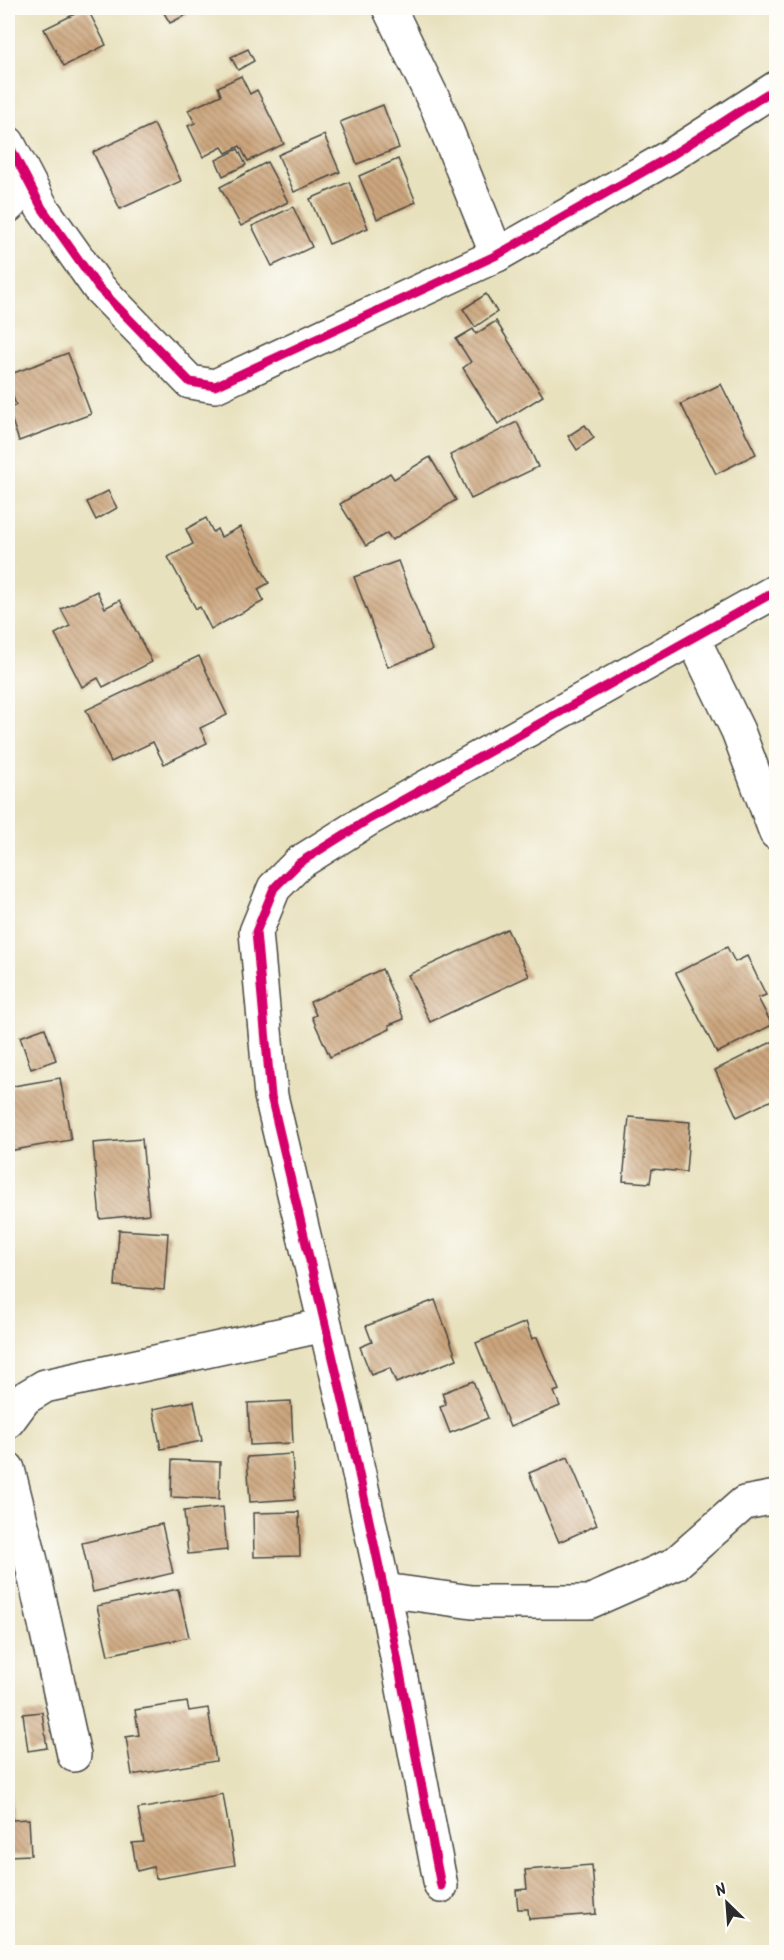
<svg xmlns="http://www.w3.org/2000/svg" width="784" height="1960" viewBox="0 0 784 1960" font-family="Kalam,sans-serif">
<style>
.building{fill:url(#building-back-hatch)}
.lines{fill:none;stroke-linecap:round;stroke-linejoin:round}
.minor-casing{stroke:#474641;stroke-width:36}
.minor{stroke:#fff;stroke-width:33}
.cycleway-casing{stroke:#fdfcf7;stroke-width:13}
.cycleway{stroke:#d6006c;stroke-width:9}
</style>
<defs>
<pattern id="building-back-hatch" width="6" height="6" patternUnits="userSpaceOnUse" patternTransform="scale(1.5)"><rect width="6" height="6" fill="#cca67e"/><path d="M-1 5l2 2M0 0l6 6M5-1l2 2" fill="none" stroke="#a68767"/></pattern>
</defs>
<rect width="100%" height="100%" fill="#fdfcf7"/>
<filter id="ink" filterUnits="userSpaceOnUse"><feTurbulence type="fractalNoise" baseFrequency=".0167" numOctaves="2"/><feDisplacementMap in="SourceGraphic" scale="12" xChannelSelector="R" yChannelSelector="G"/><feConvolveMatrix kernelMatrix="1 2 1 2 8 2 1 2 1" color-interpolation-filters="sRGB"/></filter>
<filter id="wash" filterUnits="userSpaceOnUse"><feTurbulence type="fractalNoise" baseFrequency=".008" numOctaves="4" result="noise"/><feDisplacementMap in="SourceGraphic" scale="24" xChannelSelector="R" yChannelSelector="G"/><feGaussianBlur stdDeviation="1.35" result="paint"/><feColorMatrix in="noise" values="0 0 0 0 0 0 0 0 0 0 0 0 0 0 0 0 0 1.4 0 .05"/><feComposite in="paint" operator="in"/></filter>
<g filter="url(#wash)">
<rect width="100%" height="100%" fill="#e8e1be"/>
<g id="blocks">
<g class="building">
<path d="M87 8 106 45 64 66 44 29Z"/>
<path d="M161 8H200L170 23Z"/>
<path d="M248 49 254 61 238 70 231 57Z"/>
<path d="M241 76 250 94 257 90 284 144 248 161 240 146 226 153 222 147 203 157 188 126 195 123 188 110 221 95 218 87Z"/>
<path d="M383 105 399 148 357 164 340 122Z"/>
<path d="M154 124 181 181 120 209 93 152Z"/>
<path d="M324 135 340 172 294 192 278 155Z"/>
<path d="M238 149 246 165 223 176 216 160Z"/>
<path d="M398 159 416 202 377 219 359 176Z"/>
<path d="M267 162 288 202 241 226 220 187Z"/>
<path d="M349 182 368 228 329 244 310 199Z"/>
<path d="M293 207 312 247 272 266 252 226Z"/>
<path d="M486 294 497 312 475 327 463 309Z"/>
<path d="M496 321 543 396 498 424 463 368 471 362 456 339 473 329 476 334Z"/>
<path d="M68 353 91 414 19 441 8 409 16 405 8 382V375Z"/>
<path d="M721 384 756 454 716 474 681 404Z"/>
<path d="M517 422 538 467 471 499 450 455Z"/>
<path d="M585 425 594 438 577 450 568 436Z"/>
<path d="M430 457 456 500 392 540 387 533 366 546 340 504 390 473 394 479Z"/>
<path d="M108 491 117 508 96 520 87 502Z"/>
<path d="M206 518 213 532 217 529 221 537 240 527 269 583 258 589 264 601 211 629 200 607 196 609 168 557 193 544 186 529Z"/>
<path d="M398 561 432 650 388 667 354 577Z"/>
<path d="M97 591 105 608 120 600 152 662 103 687 98 678 82 687 55 634 70 626 61 609Z"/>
<path d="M199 656 227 715 200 728 207 743 164 764 153 742 111 762 86 710Z"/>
<path d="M507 929 529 976 430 1022 408 975Z"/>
<path d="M727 947 735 962 747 956 766 995 758 998 772 1025 717 1053 676 973Z"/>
<path d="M382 969 404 1019 389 1025 390 1029 330 1057 312 1017 316 1015 310 1002Z"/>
<path d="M45 1028 56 1060 31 1069 20 1037Z"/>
<path d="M776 1040V1098L737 1117 715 1070Z"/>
<path d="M60 1078 71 1140 8 1151V1087Z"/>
<path d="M629 1117 690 1122 686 1172 652 1169 650 1183 623 1181Z"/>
<path d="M142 1139 149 1214 100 1219 93 1143Z"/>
<path d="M119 1230 168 1233 164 1290 115 1286Z"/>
<path d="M435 1300 457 1359 396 1383 390 1368 371 1375 360 1347 372 1342 366 1326Z"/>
<path d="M526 1322 532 1339 537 1337 559 1390 554 1392 560 1406 510 1427 476 1343Z"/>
<path d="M473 1381 488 1418 450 1433 440 1407 446 1405 442 1393Z"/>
<path d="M194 1401 202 1441 161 1449 153 1409Z"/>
<path d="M291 1401 293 1443 250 1445 248 1403Z"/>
<path d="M292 1454 295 1499 250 1502 247 1457Z"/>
<path d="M568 1457 597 1525 559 1542 529 1473Z"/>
<path d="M172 1460 220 1462 219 1499 171 1497Z"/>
<path d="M223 1507 227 1550 188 1554 184 1511Z"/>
<path d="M299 1512 300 1556 254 1557 253 1513Z"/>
<path d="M162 1524 173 1573 93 1592 82 1543Z"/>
<path d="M178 1589 189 1637 108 1655 97 1606Z"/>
<path d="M187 1702 189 1711 208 1708 216 1761 132 1775 126 1737 139 1735 135 1710Z"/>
<path d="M42 1712 47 1748 28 1751 23 1714Z"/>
<path d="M8 1785H10L12 1820 29 1819 31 1855 8 1856Z"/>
<path d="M223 1794 235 1865 156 1879 153 1867 137 1871 132 1843 144 1842 138 1809Z"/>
<path d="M592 1865 596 1914 529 1919 528 1909H518L516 1890 527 1889 525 1870Z"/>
</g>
</g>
</g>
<g filter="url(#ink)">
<use href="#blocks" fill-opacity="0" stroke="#474641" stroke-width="1.5"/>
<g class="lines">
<g class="minor-casing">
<g id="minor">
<path d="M389 8 438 109 497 255"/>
<path d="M8 143 42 208 98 287 190 382 215 386 497 255 669 157 776 88"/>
<path d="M8 206 29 184"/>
<path d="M693 638 738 731 776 833"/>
<path d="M8 1421 25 1398 45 1386 325 1325"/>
<path d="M8 1469 32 1565 74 1755"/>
<path d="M384 1590 472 1602H589L675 1564 744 1503 776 1497"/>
<path d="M441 1886 384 1590 345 1409 271 1096 256 932 274 888 299 863 369 819 776 591"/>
</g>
</g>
<use href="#minor" class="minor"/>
<g class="cycleway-casing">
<g id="cycleway">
<path d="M8 143 42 208 98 287 190 382 215 386 497 255 669 157 776 88"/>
<path d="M441 1886 384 1590 345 1409 271 1096 256 932 274 888 299 863 369 819 776 591"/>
</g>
</g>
<use href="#cycleway" class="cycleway"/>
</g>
</g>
<rect width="784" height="1960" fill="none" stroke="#fdfcf7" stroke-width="30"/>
<g transform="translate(727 1903) rotate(335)" stroke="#fdfcf7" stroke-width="4.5" paint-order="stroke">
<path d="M0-4.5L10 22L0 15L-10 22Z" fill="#2b2b2b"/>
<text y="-9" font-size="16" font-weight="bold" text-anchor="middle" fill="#2b2b2b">N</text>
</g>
</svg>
